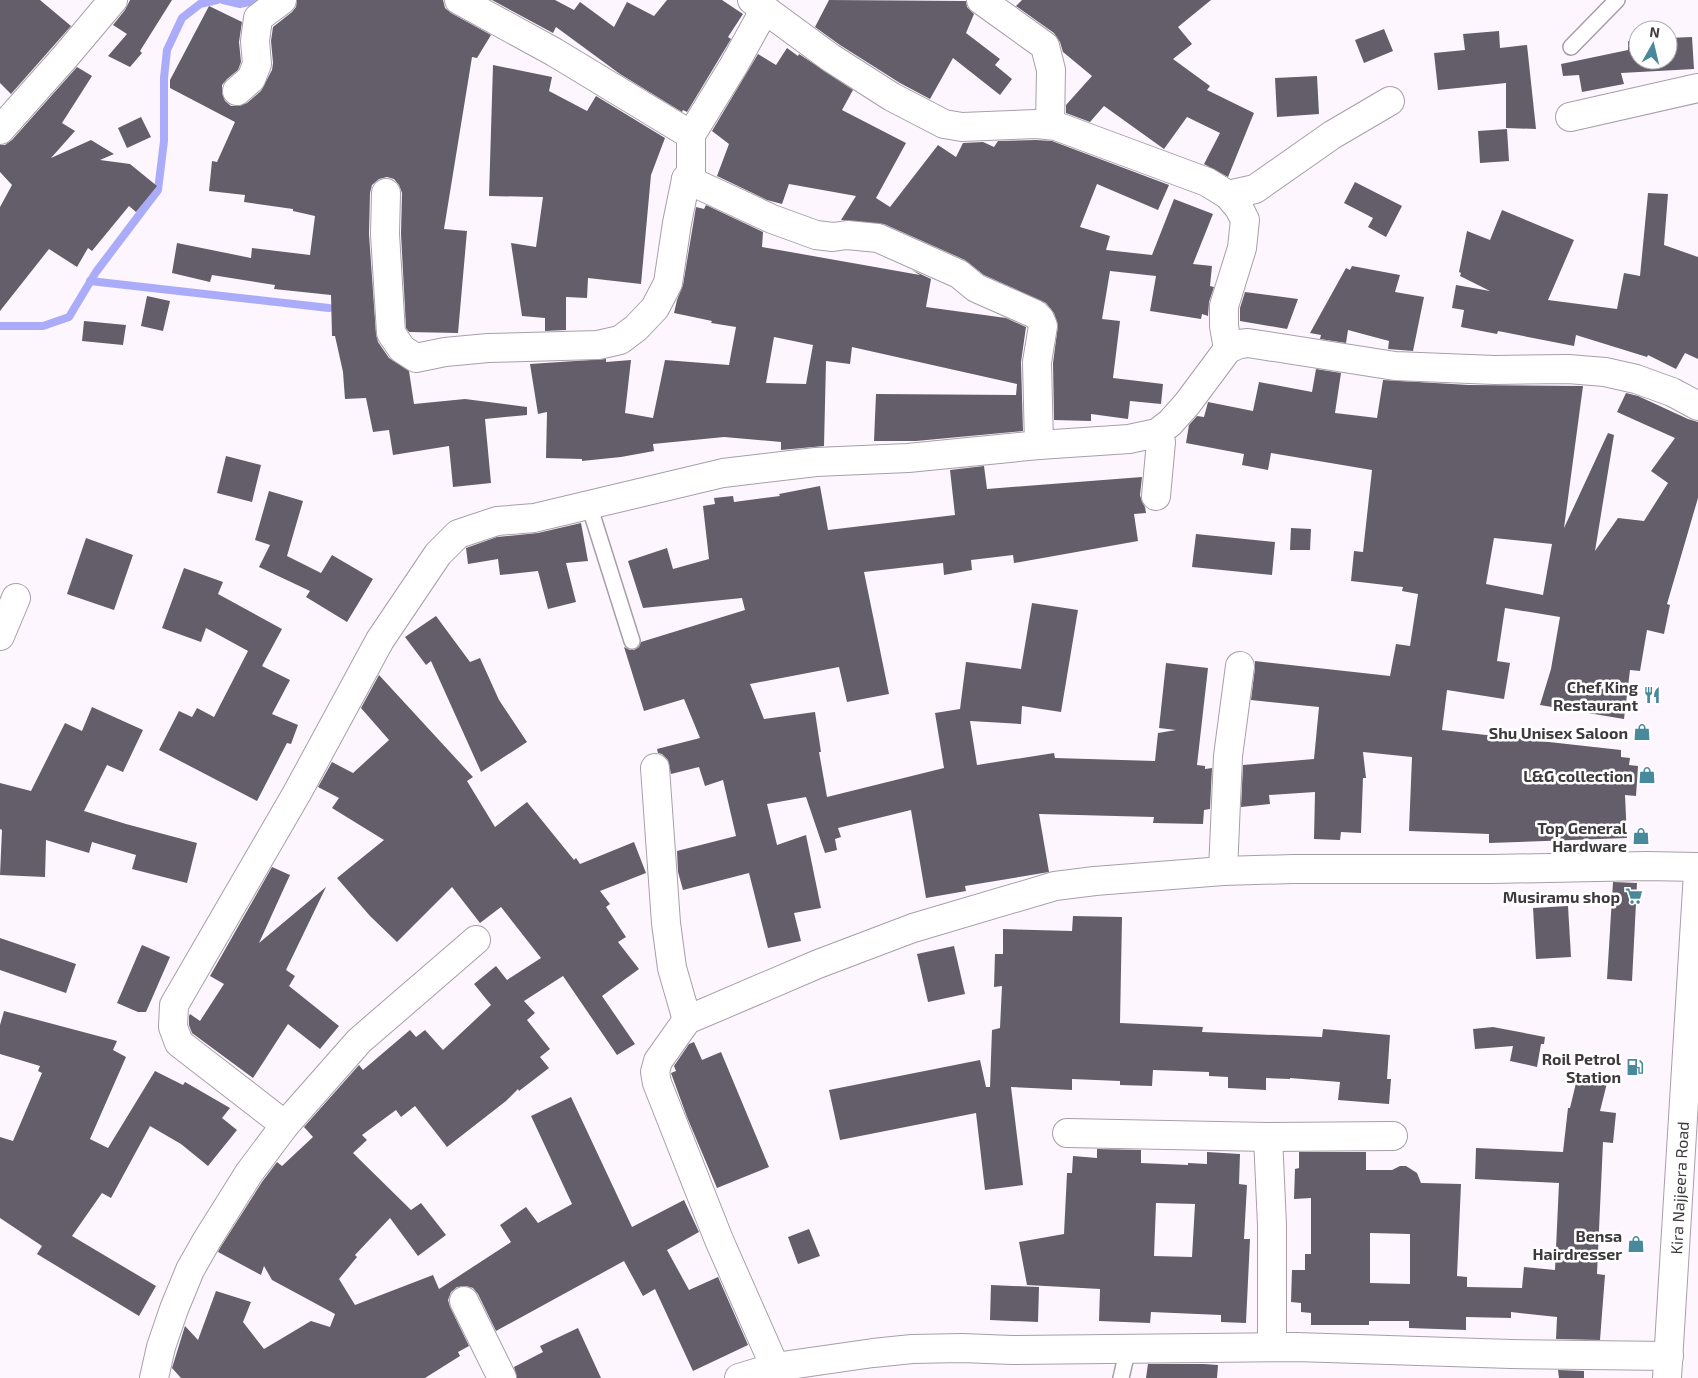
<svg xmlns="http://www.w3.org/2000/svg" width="1698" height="1378" viewBox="0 0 1698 1378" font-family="'Exo 2',sans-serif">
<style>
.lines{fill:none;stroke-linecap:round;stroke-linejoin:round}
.stream{stroke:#aaacf9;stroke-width:8}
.building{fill:#635e6a;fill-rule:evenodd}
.service-casing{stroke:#a89ea9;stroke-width:18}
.minor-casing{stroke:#a89ea9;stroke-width:30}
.secondary-casing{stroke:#a89ea9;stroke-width:30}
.service{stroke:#fff;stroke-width:15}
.minor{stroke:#fff;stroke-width:28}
.secondary{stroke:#fff;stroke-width:28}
.labels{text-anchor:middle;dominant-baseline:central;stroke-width:5;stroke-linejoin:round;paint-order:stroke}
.poi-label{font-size:16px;font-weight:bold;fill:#3d393d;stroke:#fff;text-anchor:end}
.street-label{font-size:16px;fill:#3d393d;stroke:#fff}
</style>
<rect width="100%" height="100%" fill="#fef6ff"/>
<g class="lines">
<g class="stream">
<path d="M223 0 240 4 258 0"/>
<path d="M90 281 329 308"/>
<path d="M0 326H43L69 317 96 272 158 190 164 141V78L167 50 182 18 200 4 217 0"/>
</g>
</g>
<g class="building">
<path d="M0 0H40L71 26 11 94 0 83Z"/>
<path d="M130 0H172L140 51 142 53 130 67 108 56 127 34 113 25 125 10Z"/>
<path d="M297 0H443L445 8 451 13 491 35 477 58 472 57 444 229 467 231 458 333 409 332 406 328 401 234 402 193 399 185 394 179 387 177 379 179 372 185 370 193 369 234 376 334 378 342 389 358 409 371 414 404 465 399 527 407V415L485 419 491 483 453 487 449 446 393 455 389 430 373 432 366 398 345 399 343 372 335 336H332L331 295 274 289 275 285 212 275 210 282 172 273 177 243 251 258 252 248 310 255 315 216 293 211V209L244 202 245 195 209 191 212 161 217 162 235 122 170 88V80L209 6 242 22 239 42 241 62 238 70 227 79 222 85V93L225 101 231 106H239L247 103 261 91 272 70 273 63 271 41 273 27 292 12 296 7Z"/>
<path d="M492 0H555L574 10 580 2 614 27 627 2 654 16 667 0H722L743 14 728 37 731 39 687 112 683 110 682 112 620 74 556 27 553 33Z"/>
<path d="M829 0 966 1 967 7 974 14 966 33 1000 59 995 65 1012 79 1000 95 953 58 930 99 900 83 840 45 815 27Z"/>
<path d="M1022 0H1211L1178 27 1192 44 1173 59 1210 86 1207 90 1254 113 1228 177 1204 164 1220 133 1187 117 1164 149 1104 106 1090 122 1066 113V105L1092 76 1063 52 1060 42 1054 33 1016 6Z"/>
<path d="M1384 29 1393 51 1364 63 1355 40Z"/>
<path d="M1499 31 1500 48 1527 45 1536 129 1506 128V83L1438 90 1434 53 1465 50 1463 34Z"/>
<path d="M1692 37 1694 69 1621 73 1624 84 1582 92 1579 75 1563 76 1561 64 1628 50V41L1638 40V60H1668V38Z"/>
<path d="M787 48 798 56 799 54 853 90 842 110 906 143 876 198 890 207 938 145 956 157 963 143 983 142 994 147 998 141 1036 140 1052 141 1169 185 1158 210 1097 184 1080 227 1110 236 1106 250 1152 255 1174 199 1213 214 1193 264 1212 266 1210 286 1214 287 1209 302 1208 316 1202 314 1201 319 1150 311 1156 276 1110 271 1102 319 1120 321 1113 378 1163 384 1161 404 1130 401 1128 419 1091 414V421L1054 420 1053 363 1058 325 1060 326 1058 325 1054 313 1046 303 984 275 965 260 884 224 841 220 856 196 789 184 782 204 767 200 717 176 729 144 712 131 758 54 776 65Z"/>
<path d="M493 65 552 77 549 91 587 111 596 96 665 138 651 175 641 284 588 278 587 298 566 297V330L545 331V318L522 316 511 243 536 247 543 197 489 196Z"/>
<path d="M77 67 92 76 62 123 75 131 51 158 91 140 114 154 100 160 130 164 157 186 136 212 129 206 92 251 88 248 77 267 49 249 0 311V207L12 185 0 172V145H5L12 140Z"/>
<path d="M1317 76 1319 114 1277 117 1275 78Z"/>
<path d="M141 117 151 137 127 148 118 128Z"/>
<path d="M1507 129 1509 161 1480 163 1478 131Z"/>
<path d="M1355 182 1402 206 1386 237 1368 227 1373 218 1344 203Z"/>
<path d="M1648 193 1668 194 1664 245 1698 257V359L1685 353 1676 369 1648 355 1647 357 1576 335 1574 346 1498 331 1497 334 1461 327 1464 310 1452 308 1456 285 1490 291 1460 276 1461 273 1459 272 1467 231 1490 240 1502 210 1574 240 1548 300 1617 309 1624 273 1640 276Z"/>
<path d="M706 205 763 232 762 247 920 275 912 270 931 279 926 307 1006 318 1026 327 1021 362 1023 431 916 441H874L876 394 1016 395 1017 384 852 347 850 364 826 361 824 446 781 450V442L724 437 653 444 654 451 621 457 582 461V459L546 458 547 412 538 414 530 364 606 359V362L631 360 625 413 653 418 665 360 729 365 736 327 711 323 712 321 674 313 677 300 683 285 696 207 704 209ZM774 337 813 345 806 384 766 383Z"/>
<path d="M1352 266 1400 275 1395 292 1424 297 1413 351 1388 349 1389 341 1348 330 1346 343 1320 339 1321 335 1310 333 1346 268 1350 270Z"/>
<path d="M1245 292 1298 299 1287 329 1240 321V308Z"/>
<path d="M147 296 170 301 163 331 141 326Z"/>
<path d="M84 321 126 325 123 345 82 341Z"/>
<path d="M1316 369 1341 373 1335 413 1377 418 1383 380 1469 385 1583 386 1564 528 1608 433 1614 435 1595 551 1618 518 1644 521 1668 483 1651 471 1675 438 1617 412 1626 393 1638 396 1688 419 1698 422V498L1667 604 1670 605 1664 634 1647 630 1640 671 1630 670 1624 719 1540 705 1551 669 1560 617 1505 608 1497 661 1510 663 1504 699 1447 690 1442 730 1621 750V757L1630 758 1629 765 1638 766 1636 796 1625 795 1627 838 1489 843V834L1409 831 1412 757 1363 752 1366 778H1363L1361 833 1341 832 1340 840 1314 839 1315 792 1269 795 1270 804 1241 807 1243 765 1314 759 1319 707 1251 700 1255 668V661L1390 676 1396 644 1410 646 1418 594 1402 591 1403 587 1351 581 1354 551 1363 552 1372 470 1271 453 1268 470 1242 465 1244 454 1186 443 1189 425 1197 416 1204 417 1208 402 1253 411 1259 382 1312 392ZM1494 538 1552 544 1543 595 1486 584Z"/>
<path d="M226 456 261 465 252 502 217 493Z"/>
<path d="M984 466 987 489 1142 477 1140 495 1142 502 1145 507 1146 513 1134 514 1138 541 1014 563 1013 555 971 560 972 570 944 575 943 563 864 572 889 694 847 702 839 667 750 684 764 719 815 712 821 752H819L827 797 944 768 935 713 960 709 966 662 1021 669 1032 603 1078 610 1061 712 1022 706 1021 724 970 721 977 765 1054 753 1055 758 1155 761 1158 733 1176 730 1159 728 1166 663 1208 668 1197 765 1205 766V769L1212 768 1210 809 1204 810 1203 824 1153 823 1154 817 1039 814 1049 872 965 886 966 891 926 898 911 810 838 828 841 837 835 839 837 850 825 853 806 797 767 804 777 845 806 835 821 908 794 913 801 941 768 948 749 873 683 890 678 872 677 851 736 836 723 780 705 786 699 767 671 774 668 760 662 754 658 753 657 749 700 738 684 699 644 711 624 647 630 650H634L639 647 641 642 745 610 742 598 643 608 628 561 667 548 673 569 709 559 703 506 715 504 714 498 733 496 734 502 780 496 779 494 820 486 828 530 955 515 950 470Z"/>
<path d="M269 491 303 501 287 556 321 573 332 555 373 579 347 622 306 597 310 591 259 567 270 545 255 540Z"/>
<path d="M581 523 588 561 566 563 576 602 548 609 538 571 500 575 498 559 468 564 466 548 497 537 538 533Z"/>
<path d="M1291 528 1311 529 1310 550H1290Z"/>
<path d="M1196 534 1275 542 1272 575 1192 567Z"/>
<path d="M86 538 133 555 114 610 67 594Z"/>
<path d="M184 568 223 582 218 594 282 629 262 666 290 680 272 714 298 725 291 744 287 743 257 801 159 750 179 711 192 717 197 708 214 717 248 651 206 628 201 642 162 628Z"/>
<path d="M436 616 470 662 480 658 499 700 527 742 481 772 431 661 426 665 405 637Z"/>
<path d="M379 675 473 777 467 781 495 827 527 802 574 860 576 858 580 864 634 842 646 873 600 891 610 904 606 907 626 937 618 942 639 969 602 996 635 1044 617 1055 563 976 524 1001 535 1013 527 1020 550 1049 540 1057 549 1068 519 1091 518 1089 506 1101 447 1147 415 1106 401 1117 396 1110 362 1135 367 1140 353 1153 411 1210 421 1203 446 1235 418 1256 390 1218 355 1255 357 1257 339 1279 355 1305 433 1275 439 1289 511 1242 500 1225 526 1207 538 1223 572 1204 531 1116 571 1097 632 1227 684 1200 699 1232 667 1250 689 1290 718 1277 748 1345 693 1371 655 1289 643 1296 624 1261 496 1331 478 1294 473 1288 466 1286 457 1287 451 1292 448 1300 450 1307 469 1346 458 1352 460 1356 425 1378H181L172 1368 185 1326 198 1340 216 1291 251 1302 243 1322 264 1349 311 1321 330 1327 335 1314 272 1280 264 1266 261 1275 218 1252 220 1248 262 1182 277 1162 282 1166 313 1137 304 1127 359 1065 363 1070 410 1030 416 1037 425 1030 443 1050 491 1005 474 984 496 966 507 980 541 958 501 907 480 923 452 887 397 942 370 916 337 878 384 840 332 808 339 798 318 787 332 762 353 773 389 740 361 708Z"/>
<path d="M92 707 143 730 123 772 107 765 84 811 126 824 197 843 187 883 132 869 136 855 92 842 89 853 46 840 45 877 0 875 2 830 0 829V783L31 791 65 723 82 731Z"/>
<path d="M272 867 290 875 259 943 326 887 286 970 295 976 289 986 339 1026 320 1049 288 1024 253 1078 192 1033 189 1025V1016L190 1014 200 1021 224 984 210 976Z"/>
<path d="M1613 882 1637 883 1632 981 1607 979Z"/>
<path d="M1568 906 1571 957 1536 959 1533 908Z"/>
<path d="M1073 916 1122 917 1120 1023 1203 1027 1202 1032 1322 1037 1323 1029 1390 1035 1387 1079H1391L1389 1104 1338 1100 1340 1082 1290 1078V1079L1266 1078V1090L1228 1088V1077L1209 1076V1072L1153 1070 1152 1086 1120 1085V1081L1072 1079V1090L1011 1087 1023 1185 985 1190 976 1113 840 1140 829 1090 980 1060 986 1087H990L992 1030 1000 1028 1002 986 994 987 995 954H1003V929L1072 931Z"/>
<path d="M0 938 76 964 66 993 0 970Z"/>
<path d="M142 945 170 957 146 1012H138L117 1003Z"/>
<path d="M954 946 965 994 928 1002 917 954Z"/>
<path d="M4 1011 117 1041 113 1050 126 1057 90 1139 108 1148 155 1071 183 1085 185 1082 230 1108 222 1118 237 1130 208 1166 181 1144 150 1126 111 1198 102 1193 72 1236 156 1286 139 1316 37 1254 42 1246 0 1218V1137L13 1141 42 1073 38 1071 40 1066 0 1054V1025Z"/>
<path d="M1493 1027 1545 1037 1544 1044H1541L1537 1067 1510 1061 1513 1046 1475 1049 1473 1029Z"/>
<path d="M694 1042 702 1060 721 1052 769 1167 717 1188 687 1117 671 1073 676 1071 674 1066 689 1044Z"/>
<path d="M1576 1083H1607L1600 1111 1616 1113 1613 1143 1603 1142 1597 1274 1605 1275 1600 1340 1556 1339 1557 1317 1511 1312V1318L1466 1317V1330L1409 1328V1321H1369V1325H1311V1313L1301 1312V1303L1291 1302 1292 1270H1305V1254H1311V1198L1294 1199 1295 1169 1299 1168V1152H1366V1170H1392L1400 1166H1406L1417 1173 1421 1183 1461 1184 1457 1276 1467 1277V1287L1522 1288 1524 1267 1555 1270 1559 1183 1475 1179 1476 1148 1563 1152 1568 1108H1570ZM1370 1233 1410 1234V1284L1370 1283Z"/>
<path d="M1097 1149 1141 1150V1163L1188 1165V1163L1207 1164V1152L1240 1154 1239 1184 1247 1185 1244 1239H1250L1246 1323 1221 1322V1315L1151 1312 1150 1323 1099 1321 1100 1289 1027 1285 1019 1242 1064 1234 1067 1173H1072L1073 1156 1097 1158ZM1156 1203 1195 1204 1192 1257 1154 1256Z"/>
<path d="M809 1229 820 1256 798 1264 788 1237Z"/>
<path d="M991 1285 1039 1287 1038 1322 990 1320Z"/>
<path d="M578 1328 601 1378H517L514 1367 543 1352 540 1346Z"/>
<path d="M1148 1364H1204L1218 1365 1217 1378H1146Z"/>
<path d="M1558 1370 1584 1371V1378H1559Z"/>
</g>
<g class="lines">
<g class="service-casing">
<g id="service">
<path d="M1571 47 1617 0"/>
<path d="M589 505 632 641"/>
<path d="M1121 1378 1128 1348"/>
</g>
</g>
<g class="minor-casing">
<g id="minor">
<path d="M459 0 554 52 691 135"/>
<path d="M752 0 831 58 892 97 944 124 962 127 1037 124 1056 126 1207 182 1228 195 1239 208 1245 220 1242 248 1224 306V326L1228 349"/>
<path d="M981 0 1045 46 1051 70 1050 125"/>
<path d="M237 91 251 79 257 64 255 41 258 18 282 0"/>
<path d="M1570 117 1698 88"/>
<path d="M0 130 65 57 113 0"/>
<path d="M686 179 772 219 816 235 833 237 847 235 878 238 959 274 976 288 1035 314 1040 319 1043 326 1037 362 1039 445"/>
<path d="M386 193 385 234 391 333 402 349 416 358 445 352 488 348 598 345 620 340 636 328 655 308 668 283 677 223 686 179 691 174V135L734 65 765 9"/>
<path d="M1228 195 1255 189 1332 135 1390 101"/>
<path d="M1156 496 1161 442 1157 433"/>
<path d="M0 636 16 598"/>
<path d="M655 768 666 923 672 968 687 1020"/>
<path d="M1223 871 1228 756 1240 666"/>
<path d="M285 1125 179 1043 173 1027 174 1005 297 793 380 640 438 554 458 534 497 521 534 518 723 473 816 462 908 458 1039 445 1129 439 1157 433 1170 423 1187 404 1228 349 1240 344 1248 343 1395 366 1495 370 1568 369 1605 372 1636 379 1672 392 1698 406"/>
<path d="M1067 1133 1268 1137 1393 1136"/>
<path d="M1268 1137 1272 1225V1347"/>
<path d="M464 1301 502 1378"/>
<path d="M775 1367 719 1240 657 1083 655 1072 658 1061 687 1020 818 964 913 928 1055 886 1095 881 1223 871 1293 869H1492L1647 866 1698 867"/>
<path d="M154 1378 161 1347 174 1309 190 1270 207 1240 249 1173 285 1125 359 1041 476 940"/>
<path d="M739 1378 775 1367 873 1353 912 1349 962 1348 1012 1350 1296 1347 1511 1354 1669 1356"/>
</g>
</g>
<g class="secondary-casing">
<path id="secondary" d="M1667 1378 1698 873"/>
</g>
<use href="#service" class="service"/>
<use href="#minor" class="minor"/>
<use href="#secondary" class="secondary"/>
</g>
<defs>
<g id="restaurant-bare" transform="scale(1.35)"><path d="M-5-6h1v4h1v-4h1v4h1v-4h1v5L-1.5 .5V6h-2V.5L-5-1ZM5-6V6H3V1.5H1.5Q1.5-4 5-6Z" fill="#48899b" stroke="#fff" stroke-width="2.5" paint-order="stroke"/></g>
<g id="shop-bare" transform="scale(1.35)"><path d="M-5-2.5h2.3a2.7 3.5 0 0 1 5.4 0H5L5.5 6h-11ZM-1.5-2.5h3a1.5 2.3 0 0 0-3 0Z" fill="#48899b" stroke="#fff" stroke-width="2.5" paint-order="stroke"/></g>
<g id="supermarket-bare" transform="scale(1.35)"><path d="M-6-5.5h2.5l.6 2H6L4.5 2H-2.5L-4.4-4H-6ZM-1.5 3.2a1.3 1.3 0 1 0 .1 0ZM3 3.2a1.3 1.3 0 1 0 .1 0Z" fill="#48899b" stroke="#fff" stroke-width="2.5" paint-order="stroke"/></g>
<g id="fuel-bare" transform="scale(1.35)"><path d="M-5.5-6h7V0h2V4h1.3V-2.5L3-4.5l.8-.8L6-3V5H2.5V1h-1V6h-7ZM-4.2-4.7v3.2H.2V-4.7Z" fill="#48899b" stroke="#fff" stroke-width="2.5" paint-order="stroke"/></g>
</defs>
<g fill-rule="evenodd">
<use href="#restaurant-bare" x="1652" y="695"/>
<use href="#shop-bare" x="1642" y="732"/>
<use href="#shop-bare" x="1647" y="775"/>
<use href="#shop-bare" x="1641" y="836"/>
<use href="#supermarket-bare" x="1634" y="896"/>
<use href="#fuel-bare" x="1635" y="1067"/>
<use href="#shop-bare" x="1636" y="1244"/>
</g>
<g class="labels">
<g class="poi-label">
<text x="1638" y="686">Chef King<tspan x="1638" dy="18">Restaurant</tspan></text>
<text x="1628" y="732">Shu Unisex Saloon</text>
<text x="1633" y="775">L&amp;G collection</text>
<text x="1627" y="827">Top General<tspan x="1627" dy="18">Hardware</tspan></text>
<text x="1620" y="896">Musiramu shop</text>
<text x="1621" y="1058">Roil Petrol<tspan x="1621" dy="18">Station</tspan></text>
<text x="1622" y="1235">Bensa<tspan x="1622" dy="18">Hairdresser</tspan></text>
</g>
<g class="street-label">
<text transform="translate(1679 1188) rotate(-87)">Kira Najjeera Road</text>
</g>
</g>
<g transform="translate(1653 45) rotate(8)"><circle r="24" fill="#ffffff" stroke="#b1b0b1"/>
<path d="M0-4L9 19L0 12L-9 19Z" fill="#48899b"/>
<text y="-8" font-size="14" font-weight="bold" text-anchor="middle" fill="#3d393d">N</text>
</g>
</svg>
